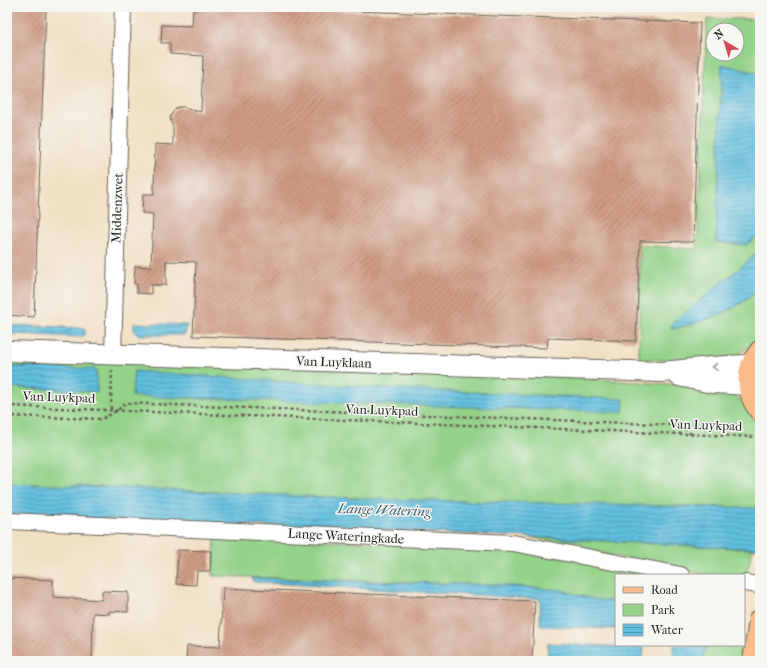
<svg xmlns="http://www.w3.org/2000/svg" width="767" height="668" viewBox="0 0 767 668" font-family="'IM FELL French Canon',serif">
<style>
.green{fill:#93d288;stroke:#587752;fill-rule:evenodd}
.water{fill:url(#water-rules);stroke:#3e6e7e}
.building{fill:url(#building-hatch)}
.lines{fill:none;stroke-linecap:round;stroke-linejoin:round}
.minor-casing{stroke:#676157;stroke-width:18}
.tertiary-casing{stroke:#676157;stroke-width:22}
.primary-casing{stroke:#676157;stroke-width:24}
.path{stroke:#676157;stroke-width:2.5;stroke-dasharray:3 3;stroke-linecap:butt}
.minor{stroke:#fff;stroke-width:16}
.tertiary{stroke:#fff;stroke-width:20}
.primary{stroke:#f9bc8a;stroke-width:22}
.oneway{stroke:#999}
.labels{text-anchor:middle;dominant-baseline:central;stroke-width:3;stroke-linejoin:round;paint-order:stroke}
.street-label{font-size:13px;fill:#1c1c1c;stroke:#f6f6f2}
.water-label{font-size:14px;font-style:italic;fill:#375d6a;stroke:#f6f6f2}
</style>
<defs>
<pattern id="water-rules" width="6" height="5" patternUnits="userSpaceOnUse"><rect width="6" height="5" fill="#60bfdf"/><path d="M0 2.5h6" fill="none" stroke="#4e9ab4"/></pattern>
<pattern id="building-hatch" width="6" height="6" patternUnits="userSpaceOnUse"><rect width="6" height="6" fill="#cf9b83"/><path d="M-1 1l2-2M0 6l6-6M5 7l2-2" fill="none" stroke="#a77e6a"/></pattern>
</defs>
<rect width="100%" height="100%" fill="#f6f6f2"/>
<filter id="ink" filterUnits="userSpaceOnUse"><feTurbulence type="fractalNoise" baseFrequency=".025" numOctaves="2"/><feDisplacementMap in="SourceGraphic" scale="8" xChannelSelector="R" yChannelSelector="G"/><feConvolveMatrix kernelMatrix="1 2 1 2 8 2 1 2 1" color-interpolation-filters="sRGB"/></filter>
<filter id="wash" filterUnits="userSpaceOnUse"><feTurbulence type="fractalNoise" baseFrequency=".012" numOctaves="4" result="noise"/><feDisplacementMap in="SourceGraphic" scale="16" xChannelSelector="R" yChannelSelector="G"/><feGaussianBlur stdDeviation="0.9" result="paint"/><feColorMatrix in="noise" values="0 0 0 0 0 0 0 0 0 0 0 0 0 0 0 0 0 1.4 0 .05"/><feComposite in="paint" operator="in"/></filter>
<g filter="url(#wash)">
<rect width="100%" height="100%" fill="#f2e0c4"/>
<g class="green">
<path d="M707 19H760V74L722 65 716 242 746 245 760 234V251L673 323 671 327 672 329C705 321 736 312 760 288V337L750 346 738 354 725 358 685 361 639 359 640 245 697 249ZM713 30H737V54H713Z"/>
<path d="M7 355 565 377 668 384 722 390 730 392 736 396 743 403 760 427V508L372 499 7 483Z"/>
<path d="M215 536 515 548 651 575H616V602L593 599 561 590 498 585 213 576Z"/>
<path d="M530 537 753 549 745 580 744 579V575H713L676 570Z"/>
<path d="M706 645H742L740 661H702Z"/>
</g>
<g class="water">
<path d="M722 64 760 74V234L746 245 716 242Z"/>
<path d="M760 251V288C736 312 704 321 672 329L671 327 673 323Z"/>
<path d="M134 323 187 325 185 335H139L134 330Z"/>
<path d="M7 325 82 328 85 330V334L81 337 7 334Z"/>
<path d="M7 366 96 369 97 392 7 387Z"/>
<path d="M134 371 378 388 624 399 623 412 132 396Z"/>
<path d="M7 483 372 499 760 508V549L530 537 7 515Z"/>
<path d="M252 578 498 585 561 590 593 599 616 602V629L540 626V599L254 582Z"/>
<path d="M548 643 644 648 643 661H547Z"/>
<path d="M674 645H706L702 661H672Z"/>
</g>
<g id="blocks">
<g class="building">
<path d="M7 7H46L34 317 7 315Z"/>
<path d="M196 7H235L700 23 693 242 640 241 636 341 548 338 547 348 193 336 196 262 166 261V285H151V294L137 293V284H134L135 266 151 267 153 214 142 213 143 194H154L155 144 173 145V127L171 122 170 117 175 109 179 107H184L201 112 203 56 170 54V43H161L162 25 192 26 193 10H196Z"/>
<path d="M178 550 211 551 210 571H197L196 585 176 584Z"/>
<path d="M7 578 53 580V597L102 600V591L128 592V612L109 611V614L93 613 92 661H7Z"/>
<path d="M223 588 535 601 532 661H186L187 646 220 647Z"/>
</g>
</g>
</g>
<g filter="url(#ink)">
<use href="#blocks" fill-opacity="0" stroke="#676157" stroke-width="1"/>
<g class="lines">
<g class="minor-casing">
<g id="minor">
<path d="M113 355 123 7"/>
<path d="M7 521 513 543 681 575"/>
<path d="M744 583 760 585"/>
</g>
</g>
<g class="tertiary-casing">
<g id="tertiary">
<path d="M7 351 662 372 711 367 745 365 753 362"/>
<path d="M679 376 712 383 749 385"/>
</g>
</g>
<g class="primary-casing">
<g id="primary">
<path d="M760 352C746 369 746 392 760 410"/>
<path d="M754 661 760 620"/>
</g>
</g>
<g class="path">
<path d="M7 406 757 437"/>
<path d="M111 409 112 370"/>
<path d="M7 416 102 419 118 410 125 403 679 425 691 434"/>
</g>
<use href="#minor" class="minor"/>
<use href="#tertiary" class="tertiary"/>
<use href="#primary" class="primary"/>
</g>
<defs><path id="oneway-chevron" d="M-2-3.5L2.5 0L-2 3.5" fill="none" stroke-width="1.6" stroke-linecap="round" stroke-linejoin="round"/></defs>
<use class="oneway" href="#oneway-chevron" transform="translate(715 367) rotate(176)"/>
</g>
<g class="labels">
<g class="street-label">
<text transform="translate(117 208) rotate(-88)">Middenzwet</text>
<text transform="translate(334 362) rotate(2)">Van Luyklaan</text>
<text transform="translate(59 397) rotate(2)">Van Luykpad</text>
<text transform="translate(382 410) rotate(2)">Van Luykpad</text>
<text transform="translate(706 425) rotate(2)">Van Luykpad</text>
<text transform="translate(346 536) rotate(3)">Lange Wateringkade</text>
</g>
<g class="water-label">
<text transform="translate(384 510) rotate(2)">Lange Watering</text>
</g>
</g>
<rect width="767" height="668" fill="none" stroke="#f6f6f2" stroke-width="24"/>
<rect x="615" y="574" width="130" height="72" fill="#f6f6f2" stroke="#9f9f9c"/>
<rect x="623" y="587" width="20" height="6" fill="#f9bc8a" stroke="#9f9f9c"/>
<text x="651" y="594" font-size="12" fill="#1c1c1c">Road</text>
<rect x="623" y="604" width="20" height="12" fill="#93d288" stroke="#9f9f9c"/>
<text x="651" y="614" font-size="12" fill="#1c1c1c">Park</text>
<rect x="623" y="624" width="20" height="12" fill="url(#water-rules)" stroke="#9f9f9c"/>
<text x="651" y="634" font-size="12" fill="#1c1c1c">Water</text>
<g transform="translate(725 42) rotate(322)"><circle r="19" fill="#f6f6f2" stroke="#9f9f9c"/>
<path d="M0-3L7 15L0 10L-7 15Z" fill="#d1495b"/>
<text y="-6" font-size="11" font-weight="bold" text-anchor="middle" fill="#1c1c1c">N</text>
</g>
</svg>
